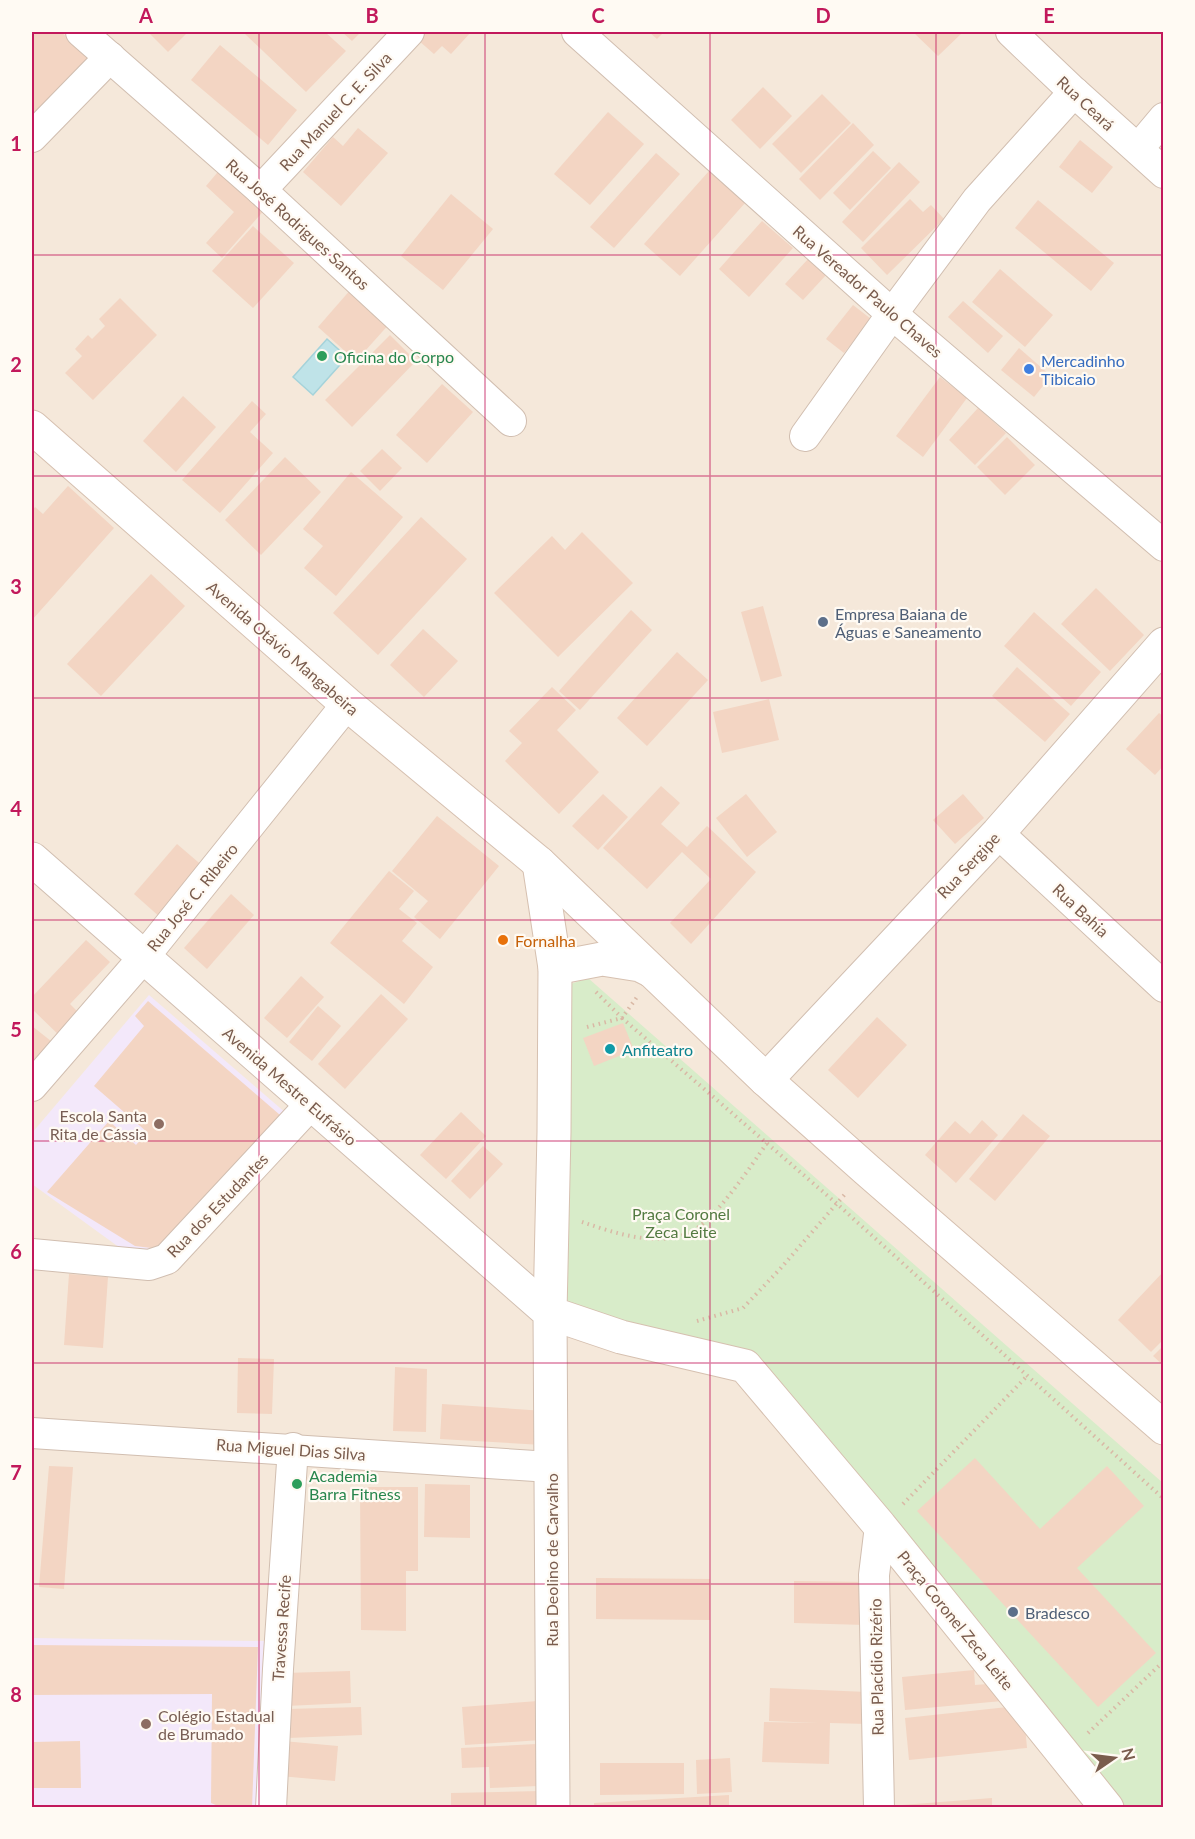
<svg xmlns="http://www.w3.org/2000/svg" width="1195" height="1839" viewBox="0 0 1195 1839" font-family="Lato,sans-serif">
<style>
.residential{fill:#f5e8da}
.education{fill:#f3e8fa}
.green{fill:#d8ecc9}
.water{fill:#bfe3e8;stroke:#a5d3da;stroke-width:1.5}
.building{fill:#f3d5c3}
.lines{fill:none;stroke-linecap:round;stroke-linejoin:round}
.minor-casing{stroke:#d1beb0;stroke-width:32}
.tertiary-casing{stroke:#d1beb0;stroke-width:35}
.secondary-casing{stroke:#d6c0b0;stroke-width:35}
.path{stroke:#d9b8a5;stroke-width:4;stroke-dasharray:1.5 4.5;stroke-linecap:butt}
.minor{stroke:#fff;stroke-width:30}
.tertiary{stroke:#fff;stroke-width:33}
.secondary{stroke:#fff;stroke-width:33}
.grid{fill:none;stroke:#c2185b;stroke-width:1.5;stroke-opacity:0.55}
.leisure-dot{fill:#2e9e5b;stroke:#fffaf3;stroke-width:2}
.shop-dot{fill:#3f7fe0;stroke:#fffaf3;stroke-width:2}
.service-dot{fill:#5c6f8a;stroke:#fffaf3;stroke-width:2}
.food-dot{fill:#e8710a;stroke:#fffaf3;stroke-width:2}
.culture-dot{fill:#0f9aa8;stroke:#fffaf3;stroke-width:2}
.education-dot{fill:#8d6e63;stroke:#fffaf3;stroke-width:2}
.labels{text-anchor:middle;dominant-baseline:central;stroke-width:4.5;stroke-linejoin:round;paint-order:stroke}
.street-label{font-size:16px;fill:#7a5c4d;stroke:#fffaf3}
.leisure-label{font-size:16px;fill:#27864d;stroke:#fffaf3;text-anchor:start}
.shop-label{font-size:16px;fill:#366cbe;stroke:#fffaf3;text-anchor:start}
.service-label{font-size:16px;fill:#4e5e75;stroke:#fffaf3;text-anchor:start}
.food-label{font-size:16px;fill:#c56008;stroke:#fffaf3;text-anchor:start}
.culture-label{font-size:16px;fill:#0d838f;stroke:#fffaf3;text-anchor:start}
.education-label{font-size:16px;fill:#785e54;stroke:#fffaf3;text-anchor:end}
.park-label{font-size:16px;fill:#537a41;stroke:#fffaf3}
.neatline{fill:none;stroke:#c2185b;stroke-width:2}
.grid-label{font-size:20px;text-anchor:middle;font-weight:bold;fill:#c2185b}
</style>
<rect width="100%" height="100%" fill="#fdf6ec"/>
<rect class="residential" x="32" y="32" width="1131" height="1775"/>
<g class="education">
<path d="M149 995 287 1114 163 1255 127 1253 32 1184V1133Z"/>
<path d="M32 1638 264 1641 258 1807 32 1808Z"/>
</g>
<path class="green" d="M588 978 1163 1483V1807H1120L749 1362 571 1324 559 1282 562 987Z"/>
<path class="water" d="M327 339 347 357 313 395 293 377Z"/>
<g class="building">
<path d="M32 32H61L90 57 32 124Z"/>
<path d="M148 32H188L168 52Z"/>
<path d="M247 32H325L346 51 306 92 245 34Z"/>
<path d="M342 32H361L352 41Z"/>
<path d="M426 32H471L451 54 442 46 434 54 418 40Z"/>
<path d="M649 32H664L657 39Z"/>
<path d="M913 32H963L938 56Z"/>
<path d="M220 45 297 110 268 145 191 80Z"/>
<path d="M763 87 792 116 760 149 731 120Z"/>
<path d="M822 94 851 123 801 173 772 144Z"/>
<path d="M608 112 644 144 590 205 554 174Z"/>
<path d="M853 123 874 145 820 200 799 179Z"/>
<path d="M358 128 388 153 341 206 303 172 333 137 343 146Z"/>
<path d="M1080 140 1113 167 1092 193 1059 167Z"/>
<path d="M873 151 891 168 850 210 833 193Z"/>
<path d="M656 153 680 174 614 248 590 227Z"/>
<path d="M899 162 920 182 863 242 842 222Z"/>
<path d="M222 167 267 207 222 258 206 243 234 212 206 186Z"/>
<path d="M709 171 745 203 680 276 644 244Z"/>
<path d="M451 194 493 229 443 290 401 256Z"/>
<path d="M910 199 923 212 931 205 944 219 887 275 861 248Z"/>
<path d="M1038 200 1114 263 1091 291 1015 228Z"/>
<path d="M762 221 793 248 749 297 719 269Z"/>
<path d="M253 226 294 263 253 308 212 271Z"/>
<path d="M809 258 826 275 803 300 785 284Z"/>
<path d="M1000 269 1053 315 1025 347 972 302Z"/>
<path d="M352 288 391 322 356 361 318 327Z"/>
<path d="M120 298 157 335 93 400 65 373 82 356 75 349 88 335 92 339 105 326 99 319Z"/>
<path d="M963 301 1003 336 988 353 948 317Z"/>
<path d="M853 305 871 319 844 353 826 339Z"/>
<path d="M390 335 416 361 352 427 325 400Z"/>
<path d="M1019 348 1051 376 1034 397 1001 370Z"/>
<path d="M940 377 967 398 923 457 896 436Z"/>
<path d="M442 384 473 412 427 463 396 435Z"/>
<path d="M183 396 216 427 176 472 143 441Z"/>
<path d="M252 401 266 414 250 432 273 453 220 513 182 480Z"/>
<path d="M978 408 1006 433 975 465 949 440Z"/>
<path d="M1007 437 1035 465 1005 495 977 467Z"/>
<path d="M382 449 402 468 380 491 360 471Z"/>
<path d="M285 457 321 492 261 555 225 520Z"/>
<path d="M351 472 403 517 336 596 304 568 323 546 303 529Z"/>
<path d="M68 486 114 528 32 620V511L35 507 43 514Z"/>
<path d="M421 517 467 559 378 655 333 613Z"/>
<path d="M582 532 633 583 558 657 494 593 552 536 565 550Z"/>
<path d="M151 574 185 606 101 696 67 664Z"/>
<path d="M1096 588 1144 635 1110 671 1061 624Z"/>
<path d="M763 606 782 676 761 682 741 612Z"/>
<path d="M631 610 652 630 580 710 559 691Z"/>
<path d="M1034 612 1101 672 1071 706 1004 646Z"/>
<path d="M423 629 458 661 424 697 390 665Z"/>
<path d="M677 652 708 680 647 746 617 718Z"/>
<path d="M1017 667 1070 714 1045 742 992 696Z"/>
<path d="M552 687 576 710 557 730 599 772 559 814 505 761 522 743 509 731Z"/>
<path d="M769 699 779 740 722 753 713 712Z"/>
<path d="M1159 713 1164 717V765L1155 775 1126 749Z"/>
<path d="M661 786 680 803 661 824 687 847 707 826 756 872 691 944 670 923 711 879 682 852 647 889 603 848Z"/>
<path d="M603 794 628 817 598 850 572 826Z"/>
<path d="M746 794 777 832 747 857 716 818Z"/>
<path d="M963 794 984 818 955 844 933 820Z"/>
<path d="M437 816 499 866 440 939 414 917 428 901 392 871Z"/>
<path d="M177 844 205 868 161 918 134 894Z"/>
<path d="M389 871 414 891 399 909 417 923 402 941 433 967 404 1004 330 943Z"/>
<path d="M231 894 254 915 207 969 184 948Z"/>
<path d="M86 940 110 962 70 1004 83 1017 62 1038 32 1009V997Z"/>
<path d="M301 976 324 997 287 1038 264 1018Z"/>
<path d="M381 994 408 1019 345 1089 318 1064Z"/>
<path d="M148 1001 280 1115 217 1192 167 1250 135 1246 47 1192 109 1121 136 1145 147 1132 94 1086 144 1026 135 1016Z"/>
<path d="M318 1006 341 1026 312 1061 289 1042Z"/>
<path d="M877 1017 907 1045 858 1098 828 1070Z"/>
<path d="M623 1023 634 1050 594 1066 583 1038Z"/>
<path d="M32 1026 51 1041 34 1065 32 1063Z"/>
<path d="M461 1112 486 1136 446 1179 420 1155Z"/>
<path d="M1023 1114 1050 1136 995 1201 969 1179Z"/>
<path d="M982 1120 998 1135 956 1183 925 1155 955 1121 970 1134Z"/>
<path d="M483 1146 503 1164 470 1199 451 1181Z"/>
<path d="M1164 1271V1339L1151 1352 1118 1320Z"/>
<path d="M69 1274 108 1277 103 1348 64 1345Z"/>
<path d="M1164 1345V1366L1153 1356Z"/>
<path d="M238 1358 274 1359 272 1414 237 1413Z"/>
<path d="M395 1367 427 1369 426 1432 393 1431Z"/>
<path d="M442 1404 545 1411 542 1445 440 1439Z"/>
<path d="M975 1458 1040 1529 1107 1466 1144 1506 1077 1568 1156 1653 1098 1707 917 1511Z"/>
<path d="M49 1466 73 1467 64 1589 39 1587Z"/>
<path d="M425 1484 470 1485V1538L424 1537Z"/>
<path d="M360 1487H418V1571H406V1631L361 1630Z"/>
<path d="M596 1578 710 1579V1620L596 1619Z"/>
<path d="M794 1581 867 1582 866 1625 794 1623Z"/>
<path d="M32 1645 258 1647 252 1808H223L211 1803 212 1694 32 1695Z"/>
<path d="M974 1670 975 1685 1000 1683 1002 1701 905 1710 902 1677Z"/>
<path d="M350 1671 351 1703 286 1706 285 1673Z"/>
<path d="M770 1688 868 1692 867 1724 830 1723 829 1764 762 1762 764 1722 818 1723 769 1721Z"/>
<path d="M538 1701 541 1740 465 1745 462 1707Z"/>
<path d="M1017 1706 1020 1727 1025 1726 1027 1748 909 1760 905 1718Z"/>
<path d="M361 1707 362 1735 288 1738 287 1709Z"/>
<path d="M80 1741 81 1788H32V1742Z"/>
<path d="M283 1741 338 1746 335 1781 280 1776Z"/>
<path d="M536 1744 538 1786 490 1788 489 1767 462 1768 461 1748Z"/>
<path d="M730 1758 732 1792 697 1794 696 1760Z"/>
<path d="M600 1763H684V1794L600 1795Z"/>
<path d="M540 1791V1808H451V1793Z"/>
<path d="M729 1795V1808H594V1803Z"/>
<path d="M992 1798V1808H902V1805Z"/>
</g>
<g class="lines">
<g class="minor-casing">
<g id="minor">
<path d="M81 32 261 190 511 421"/>
<path d="M577 32 892 314 1164 546"/>
<path d="M1011 32 1074 92 1164 173"/>
<path d="M32 137 110 57"/>
<path d="M1138 149 1164 118"/>
<path d="M261 190 409 32"/>
<path d="M805 436 892 314 977 200 1074 92"/>
<path d="M998 833 1164 987"/>
<path d="M32 1086 143 958 347 704"/>
<path d="M32 1254 149 1265 167 1259 311 1104"/>
<path d="M32 1433 550 1467"/>
<path d="M271 1808 278 1669 293 1448"/>
<path d="M879 1808 874 1575 880 1526"/>
</g>
</g>
<g class="tertiary-casing">
<g id="tertiary">
<path d="M32 859 550 1313 553 1808"/>
<path d="M766 1080 998 833 1164 644"/>
</g>
</g>
<g class="secondary-casing">
<g id="secondary">
<path d="M32 427 347 704 539 863 766 1080 867 1170 1164 1428"/>
<path d="M539 863 555 968 554 1132 550 1313 621 1337 745 1366 880 1526 1107 1808"/>
<path d="M555 968 602 959 640 965 650 970"/>
</g>
</g>
<g class="path">
<path d="M596 992 622 1018 637 997"/>
<path d="M587 1027 622 1018 836 1203 1164 1499"/>
<path d="M582 1222C615 1233 655 1247 689 1233 714 1222 751 1166 767 1143"/>
<path d="M697 1321 743 1308 780 1269 846 1193"/>
<path d="M903 1504 1028 1375"/>
<path d="M1088 1733 1164 1661"/>
</g>
<use href="#minor" class="minor"/>
<use href="#tertiary" class="tertiary"/>
<use href="#secondary" class="secondary"/>
</g>
<path class="grid" d="M259 32V1808M485 32V1808M710 32V1808M936 32V1808M32 255H1164M32 476H1164M32 698H1164M32 920H1164M32 1141H1164M32 1363H1164M32 1584H1164"/>
<g class="leisure-dot">
<circle cx="322" cy="356" r="6"/>
<circle cx="297" cy="1484" r="6"/>
</g>
<circle class="shop-dot" cx="1029" cy="369" r="6"/>
<g class="service-dot">
<circle cx="823" cy="622" r="6"/>
<circle cx="1013" cy="1612" r="6"/>
</g>
<circle class="food-dot" cx="503" cy="940" r="6"/>
<circle class="culture-dot" cx="610" cy="1049" r="6"/>
<g class="education-dot">
<circle cx="159" cy="1124" r="6"/>
<circle cx="146" cy="1724" r="6"/>
</g>
<g class="labels">
<g class="street-label">
<text transform="translate(1086 103) rotate(43)">Rua Ceará</text>
<text transform="translate(335 111) rotate(-47)">Rua Manuel C. E. Silva</text>
<text transform="translate(298 224) rotate(42)">Rua José Rodrigues Santos</text>
<text transform="translate(868 291) rotate(41)">Rua Vereador Paulo Chaves</text>
<text transform="translate(283 648) rotate(41)">Avenida Otávio Mangabeira</text>
<text transform="translate(968 865) rotate(-47)">Rua Sergipe</text>
<text transform="translate(192 897) rotate(-51)">Rua José C. Ribeiro</text>
<text transform="translate(1081 910) rotate(43)">Rua Bahia</text>
<text transform="translate(290 1086) rotate(41)">Avenida Mestre Eufrásio</text>
<text transform="translate(217 1205) rotate(-46)">Rua dos Estudantes</text>
<text transform="translate(291 1449) rotate(4)">Rua Miguel Dias Silva</text>
<text transform="translate(551 1560) rotate(-90)">Rua Deolino de Carvalho</text>
<text transform="translate(956 1620) rotate(51)">Praça Coronel Zeca Leite</text>
<text transform="translate(281 1628) rotate(-86)">Travessa Recife</text>
<text transform="translate(876 1667) rotate(-91)">Rua Placídio Rizério</text>
</g>
<g class="leisure-label">
<text x="334" y="356">Oficina do Corpo</text>
<text x="309" y="1475">Academia<tspan x="309" dy="18">Barra Fitness</tspan></text>
</g>
<g class="shop-label">
<text x="1041" y="360">Mercadinho<tspan x="1041" dy="18">Tibicaio</tspan></text>
</g>
<g class="service-label">
<text x="835" y="613">Empresa Baiana de<tspan x="835" dy="18">Águas e Saneamento</tspan></text>
<text x="1025" y="1612">Bradesco</text>
</g>
<g class="food-label">
<text x="515" y="940">Fornalha</text>
</g>
<g class="culture-label">
<text x="622" y="1049">Anfiteatro</text>
</g>
<g class="education-label">
<text x="147" y="1115">Escola Santa<tspan x="147" dy="18">Rita de Cássia</tspan></text>
<text x="158" y="1715" text-anchor="start">Colégio Estadual<tspan x="158" dy="18">de Brumado</tspan></text>
</g>
<g class="park-label">
<text x="681" y="1213">Praça Coronel<tspan x="681" dy="18">Zeca Leite</tspan></text>
</g>
</g>
<rect width="1195" height="1839" fill="none" stroke="#fffaf3" stroke-width="66"/>
<g transform="translate(1114 1758) rotate(76)" stroke="#fffaf3" stroke-width="4.5" paint-order="stroke">
<path d="M0-4.5L10 22L0 15L-10 22Z" fill="#7a5c4d"/>
<text y="-9" font-size="16" font-weight="bold" text-anchor="middle" fill="#7a5c4d">N</text>
</g>
<rect x="33" y="33" width="1129" height="1773" class="neatline"/>
<g class="grid-label">
<text x="146" y="23">A</text>
<text x="372" y="23">B</text>
<text x="598" y="23">C</text>
<text x="823" y="23">D</text>
<text x="1049" y="23">E</text>
<text x="16" y="151">1</text>
<text x="16" y="372">2</text>
<text x="16" y="594">3</text>
<text x="16" y="816">4</text>
<text x="16" y="1037">5</text>
<text x="16" y="1259">6</text>
<text x="16" y="1480">7</text>
<text x="16" y="1702">8</text>
</g>
</svg>
